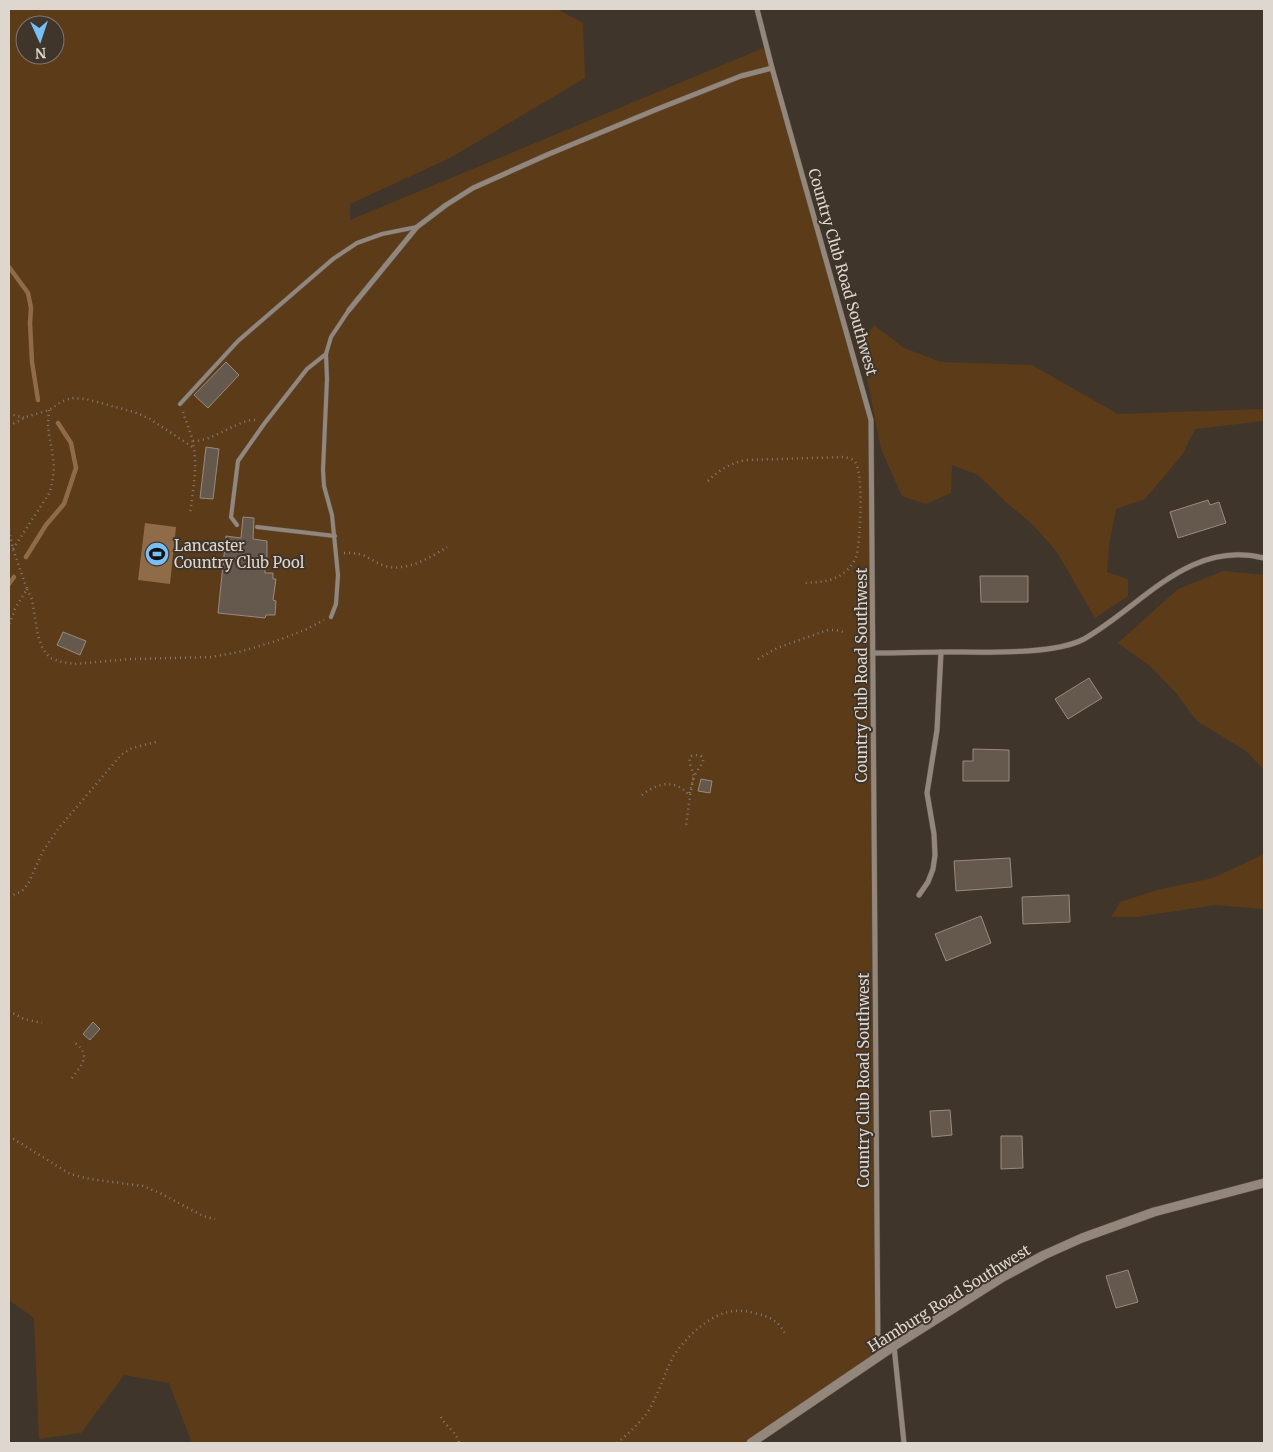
<svg xmlns="http://www.w3.org/2000/svg" width="1273" height="1452" viewBox="0 0 1273 1452" font-family="Merriweather,serif">
<style>
.green{fill:#5c3b19;fill-rule:evenodd}
.water{fill:#906b48}
.lines{fill:none;stroke-linecap:round;stroke-linejoin:round}
.stream{stroke:#906b48;stroke-width:4.5}
.building{fill:#65594e;stroke:#988a7e}
.service-casing{stroke:#5a5048;stroke-width:5}
.minor-casing{stroke:#5a5048;stroke-width:6}
.tertiary-casing{stroke:#5a5048;stroke-width:10}
.path{stroke:#857c72;stroke-width:2.5;stroke-dasharray:1 4;stroke-linecap:butt}
.service{stroke:#93867a;stroke-width:4}
.minor{stroke:#93867a;stroke-width:5}
.tertiary{stroke:#93867a;stroke-width:9}
.labels{text-anchor:middle;dominant-baseline:central;stroke-width:4;stroke-linejoin:round;paint-order:stroke}
.street-label{font-size:15px;fill:#ded7d0;stroke:#40352a}
.poi-label{font-size:15px;fill:#ded7d0;stroke:#40352a;text-anchor:start}
</style>
<rect width="100%" height="100%" fill="#40352a"/>
<g class="green">
<path d="M9 9H557L583 23 585 78 450 158 350 204V220L766 47 871 420 878 1357 751 1443H192L169 1383 124 1375 81 1433 39 1439 34 1318 9 1300ZM25 25H55V55H25Z"/>
<path d="M874 325 904 348 941 362 1032 365 1118 414 1264 409V421L1195 429 1182 455 1145 499 1116 509 1109 546 1107 572 1128 579V596L1095 618 1057 552 1033 525 1007 503 978 475 952 465 951 493 926 504 902 496 881 449 860 343Z"/>
<path d="M1223 571 1264 575V770L1246 751 1197 721 1176 693 1150 666 1118 643 1178 589Z"/>
<path d="M1264 854V909L1216 905 1136 917H1111L1120 902 1157 890 1213 878Z"/>
</g>
<path class="water" d="M145 523 176 527 170 584 138 580Z"/>
<g class="lines">
<g class="stream">
<path d="M9 267 28 293 31 308 30 323 32 362 38 400"/>
<path d="M26 557 46 525 64 504 76 468 71 443 58 423"/>
<path d="M9 584 14 577"/>
</g>
</g>
<g class="building">
<path d="M226 362 239 375 208 408 194 395Z"/>
<path d="M206 447 219 449 213 499 200 498Z"/>
<path d="M1208 500 1210 505 1219 502 1226 523 1178 538 1170 512Z"/>
<path d="M243 517 254 518 253 539 267 541V564L265 565V573H273V579H276L273 600 276 601 275 615H266L265 618 218 613 226 536 241 538Z"/>
<path d="M980 576H1028V602H981Z"/>
<path d="M63 632 86 641 80 655 57 645Z"/>
<path d="M1089 678 1102 698 1068 719 1055 699Z"/>
<path d="M973 749 1009 750V781H963V761H973Z"/>
<path d="M701 779 712 781 710 793 698 791Z"/>
<path d="M1010 858 1012 887 956 891 954 861Z"/>
<path d="M1069 895 1070 922 1023 924 1022 897Z"/>
<path d="M981 916 991 943 946 961 935 934Z"/>
<path d="M93 1022 100 1029 90 1040 83 1034Z"/>
<path d="M950 1110 952 1135 932 1137 930 1111Z"/>
<path d="M1001 1136H1022L1023 1168 1001 1169Z"/>
<path d="M1128 1270 1138 1302 1116 1308 1106 1276Z"/>
</g>
<g class="lines">
<g class="service-casing">
<g id="service">
<path d="M180 404 238 341 333 259 357 243 382 234 417 227"/>
<path d="M237 525 231 517 238 461 264 424 307 369 326 354"/>
<path d="M257 527 335 536"/>
<path d="M331 617 336 604 338 575 332 515 324 486 323 470 327 379 326 354 331 337 349 310"/>
</g>
</g>
<g class="minor-casing">
<g id="minor">
<path d="M757 9 772 68 871 420 878 1357"/>
<path d="M349 310 417 227 446 205 473 188 549 154 655 110 741 76 772 68"/>
<path d="M873 653C898 653 924 652 949 652 984 652 1054 655 1084 639 1142 606 1189 539 1264 558"/>
<path d="M919 895 928 882 933 869 935 855 934 834 927 793 937 730 941 652"/>
<path d="M894 1346 904 1443"/>
</g>
</g>
<g class="tertiary-casing">
<path id="tertiary" d="M751 1443 894 1346 1003 1277 1044 1255 1082 1238 1154 1212 1264 1183"/>
</g>
<g class="path">
<path d="M183 412C186 422 191 432 193 443 198 466 193 490 190 514"/>
<path d="M9 413 16 416 24 417"/>
<path d="M9 426 26 417 49 410 61 402 71 398 86 399 134 412 150 419 194 448"/>
<path d="M193 441C215 441 240 418 256 420"/>
<path d="M708 481C719 470 729 464 745 460L845 457C849 458 853 459 855 462 864 473 860 539 857 554 855 560 852 566 847 570 835 582 820 582 804 583"/>
<path d="M9 530 13 549 27 589 15 609 9 625"/>
<path d="M13 549 50 492 53 478 54 467 52 450 49 435 48 424 49 410"/>
<path d="M344 553C352 553 360 553 367 557 373 560 378 564 385 566 406 572 430 558 447 547"/>
<path d="M27 589 32 599 38 636 43 649 50 658 62 662 75 664 131 659 211 657 239 652 273 642 305 630 324 620"/>
<path d="M758 659 777 648 828 630H836L843 632"/>
<path d="M642 795C658 783 674 778 689 795L694 776 703 762V759L701 756C683 751 691 767 694 776 690 793 688 810 686 827"/>
<path d="M9 897 22 891 28 884 43 851 58 829 121 755 132 748 156 742"/>
<path d="M9 1011 24 1019 42 1023"/>
<path d="M72 1078C81 1066 92 1055 75 1043"/>
<path d="M9 1136 70 1174 90 1179 143 1186 160 1193 203 1216 215 1219"/>
<path d="M441 1417C446 1427 457 1432 459 1443"/>
<path d="M617 1443C629 1433 640 1423 649 1410 659 1393 664 1374 673 1357 676 1351 682 1345 687 1339 705 1320 727 1305 754 1313 770 1316 780 1322 786 1336"/>
</g>
<use href="#service" class="service"/>
<use href="#minor" class="minor"/>
<use href="#tertiary" class="tertiary"/>
</g>
<defs>
<g id="stadium-disc" transform="scale(1.25)"><circle r="9.5" fill="#78bff8" stroke="#40352a"/><path d="M0-5a6.5 5 0 1 0 0 10a6.5 5 0 1 0 0-10ZM-3.5-1.8h7v3.6h-7Z" fill="#111"/></g>
</defs>
<g fill-rule="evenodd">
<use href="#stadium-disc" x="157" y="554"/>
</g>
<g class="labels">
<g class="street-label">
<text transform="translate(843 272) rotate(74)">Country Club Road Southwest</text>
<text transform="translate(861 675) rotate(-90)">Country Club Road Southwest</text>
<text transform="translate(863 1080) rotate(-90)">Country Club Road Southwest</text>
<text transform="translate(949 1298) rotate(-32)">Hamburg Road Southwest</text>
</g>
<g class="poi-label">
<text x="174" y="545">Lancaster<tspan x="174" dy="17">Country Club Pool</tspan></text>
</g>
</g>
<rect width="1273" height="1452" fill="none" stroke="#ded7d0" stroke-width="20"/>
<g transform="translate(40 40) rotate(177)"><circle r="24" fill="#40352a" stroke="#7f766c"/>
<path d="M0-4L9 19L0 12L-9 19Z" fill="#78bff8"/>
<text y="-8" font-size="14" font-weight="bold" text-anchor="middle" fill="#ded7d0">N</text>
</g>
</svg>
